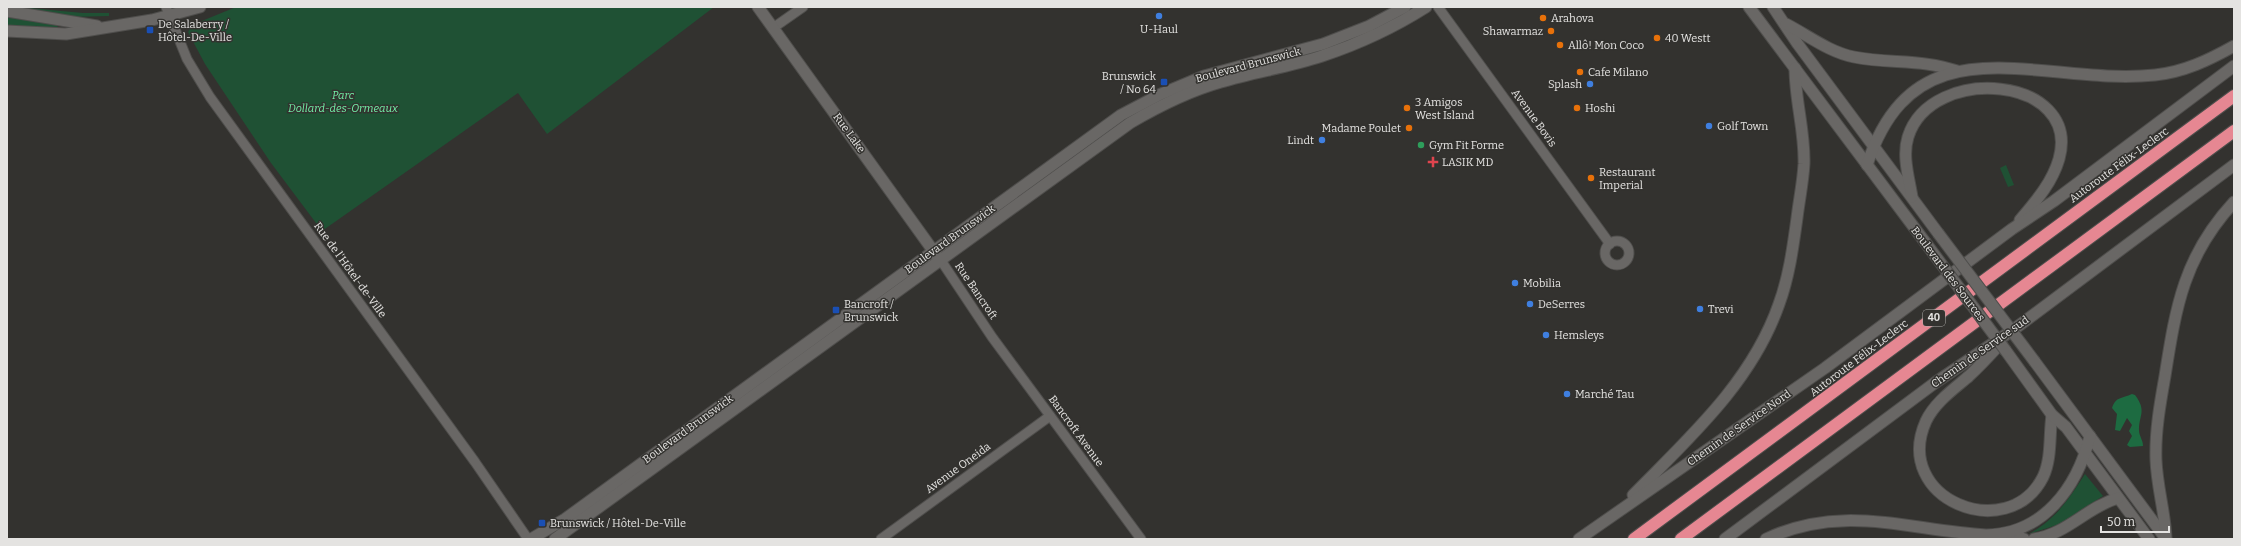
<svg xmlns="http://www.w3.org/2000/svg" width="2241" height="546" viewBox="0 0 2241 546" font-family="Bitter,serif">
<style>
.green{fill:#1f5134}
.forest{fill:#1d6b41}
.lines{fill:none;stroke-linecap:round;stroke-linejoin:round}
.minor-casing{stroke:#4f4e4c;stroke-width:11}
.tertiary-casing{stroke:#4f4e4c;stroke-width:13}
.secondary-casing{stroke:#4f4e4c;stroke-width:13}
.motorway-casing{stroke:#4f4e4c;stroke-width:14}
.minor{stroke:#696765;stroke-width:9}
.tertiary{stroke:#696765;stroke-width:11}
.secondary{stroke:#696765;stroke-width:11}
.motorway{stroke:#e68792;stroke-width:12}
.secondary-bridge-casing{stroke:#4f4e4c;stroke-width:13;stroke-linecap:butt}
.secondary-bridge{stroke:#696765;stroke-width:11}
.shop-dot{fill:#3f7fe0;stroke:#33322f;stroke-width:1.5}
.food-dot{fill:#e8710a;stroke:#33322f;stroke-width:1.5}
.transit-dot{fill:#1a4fb4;stroke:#33322f;stroke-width:1.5}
.leisure-dot{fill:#2e9e5b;stroke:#33322f;stroke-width:1.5}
.health-dot{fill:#e0444e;stroke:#33322f;stroke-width:1.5}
.labels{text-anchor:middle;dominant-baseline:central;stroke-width:3;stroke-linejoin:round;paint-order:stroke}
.shield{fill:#33322f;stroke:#afaeac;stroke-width:1}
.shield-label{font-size:10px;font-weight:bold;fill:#e4e3e1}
.poi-label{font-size:11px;fill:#e4e3e1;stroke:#33322f;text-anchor:start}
.street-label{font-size:11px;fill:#e4e3e1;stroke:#33322f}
.park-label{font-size:11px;font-style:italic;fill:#71f1a7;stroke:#33322f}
</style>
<rect width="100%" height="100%" fill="#33322f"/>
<g class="green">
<path d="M236 7H714L547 134 518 93 322 231 271 163 205 64 188 32 192 25Z"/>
<path d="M29 8 83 13H109V16L69 17 29 10Z"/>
<path d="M7 15 58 24 57 30 7 28Z"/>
<path d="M2006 165 2014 185 2008 187 2000 168Z"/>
<path d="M2085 474 2103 496 2060 524 2029 534C2056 519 2069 499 2085 474Z"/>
</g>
<path class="forest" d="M2132 394 2135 395C2147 411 2139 415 2139 430 2139 436 2143 440 2143 446L2130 447 2127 445 2132 436 2129 431 2132 425 2127 418 2120 431 2115 430 2117 414 2112 408C2116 396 2122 399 2132 394Z"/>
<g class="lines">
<g class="minor-casing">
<g id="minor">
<path d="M166 7 187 59 210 97 475 462 528 539"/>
<path d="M1438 7 1610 244"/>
<path d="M773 28 803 7"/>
<circle cx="1617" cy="253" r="12"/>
<path d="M940 259 992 337 1141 539"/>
<path d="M881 539 1050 416"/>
</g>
</g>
<g class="tertiary-casing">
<g id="tertiary">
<path d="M758 7 937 256"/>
<path d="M7 11 97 26"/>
<path d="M7 31 66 34 152 20 200 7"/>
<path d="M531 539 565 519 1121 115 1161 94 1204 76 1323 44 1369 26 1405 7"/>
<path d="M555 539 1130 123C1159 106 1189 91 1221 82 1254 72 1289 67 1322 56 1358 44 1393 28 1426 7"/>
</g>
</g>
<g class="secondary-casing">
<g id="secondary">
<path d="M1749 7 1925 242"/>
<path d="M1773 7 1797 43 1938 233"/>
<path d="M1786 24C1809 36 1829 52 1854 57 1889 64 1923 59 1957 71"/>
<path d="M1867 165C1916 15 2041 87 2155 75 2184 72 2209 60 2234 46"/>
<path d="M1912 197C1909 178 1902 156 1908 137 1931 63 2082 76 2059 159 2052 183 2036 201 2020 220"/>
<path d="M2001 343C1991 354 1981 365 1969 376 1954 389 1935 402 1926 421 1891 499 2008 546 2043 477 2052 458 2049 435 2052 415"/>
<path d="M2006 351 2052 415 2066 427 2149 539"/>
<path d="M2035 362 2166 539"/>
<path d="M1633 495C1689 438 1752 382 1779 304 1789 277 1793 247 1797 218 1799 201 1803 182 1804 164 1805 131 1795 101 1795 68"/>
<path d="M2007 533 2024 539"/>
<path d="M2166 538C2165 512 2157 487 2156 460 2155 432 2160 404 2165 376 2176 306 2184 256 2234 202"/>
<path d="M1579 539 1825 368 2012 229 2054 201 2234 66"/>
<path d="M1725 539 1936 382 2017 327 2234 165"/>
<path d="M1766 539C1842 503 1907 530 1986 535 2043 534 2077 488 2090 436"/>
<path d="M2034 539C2067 534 2087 507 2118 498"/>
</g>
</g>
<g class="motorway-casing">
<g id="motorway">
<path d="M1634 539 2234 96"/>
<path d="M1681 539 2234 131"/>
</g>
</g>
<use href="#minor" class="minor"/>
<use href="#tertiary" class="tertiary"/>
<use href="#secondary" class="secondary"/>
<use href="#motorway" class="motorway"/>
<g class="secondary-bridge-casing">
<g id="secondary-bridge">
<path d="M1938 233 2035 362"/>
<path d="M1925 242 2006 351"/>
</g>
</g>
<use href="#secondary-bridge" class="secondary-bridge"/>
</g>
<g class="shop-dot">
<circle cx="1159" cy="16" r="4"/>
<circle cx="1590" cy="84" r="4"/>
<circle cx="1709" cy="126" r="4"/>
<circle cx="1322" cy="140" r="4"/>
<circle cx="1515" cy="283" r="4"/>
<circle cx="1530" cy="304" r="4"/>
<circle cx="1700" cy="309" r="4"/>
<circle cx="1546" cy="335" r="4"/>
<circle cx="1567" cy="394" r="4"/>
</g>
<g class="food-dot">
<circle cx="1543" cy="18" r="4"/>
<circle cx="1551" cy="31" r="4"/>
<circle cx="1657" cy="38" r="4"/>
<circle cx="1560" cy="45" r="4"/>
<circle cx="1580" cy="72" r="4"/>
<circle cx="1407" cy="108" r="4"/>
<circle cx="1577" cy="108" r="4"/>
<circle cx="1409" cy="128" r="4"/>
<circle cx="1591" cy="178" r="4"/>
</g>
<g class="transit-dot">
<rect x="146" y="26" width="8" height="8" rx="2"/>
<rect x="1160" y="78" width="8" height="8" rx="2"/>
<rect x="832" y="306" width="8" height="8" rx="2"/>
<rect x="538" y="519" width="8" height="8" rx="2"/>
</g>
<circle class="leisure-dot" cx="1421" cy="145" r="4"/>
<path class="health-dot" d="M1431 156h4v4h4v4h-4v4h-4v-4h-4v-4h4z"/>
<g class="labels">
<rect class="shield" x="1923" y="310" width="22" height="16" rx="3"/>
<g class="shield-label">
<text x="1934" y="318">40</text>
</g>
<g class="poi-label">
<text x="1551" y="18">Arahova</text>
<text x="158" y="24">De Salaberry /<tspan x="158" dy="13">Hôtel-De-Ville</tspan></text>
<text x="1159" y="29" text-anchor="middle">U-Haul</text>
<text x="1543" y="31" text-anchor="end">Shawarmaz</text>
<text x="1665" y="38">40 Westt</text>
<text x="1568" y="45">Allô! Mon Coco</text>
<text x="1588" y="72">Cafe Milano</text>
<text x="1156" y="76" text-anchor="end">Brunswick<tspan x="1156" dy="13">/ No 64</tspan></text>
<text x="1582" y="84" text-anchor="end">Splash</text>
<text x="1415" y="102">3 Amigos<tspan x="1415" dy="13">West Island</tspan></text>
<text x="1585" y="108">Hoshi</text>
<text x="1717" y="126">Golf Town</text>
<text x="1401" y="128" text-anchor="end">Madame Poulet</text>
<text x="1314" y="140" text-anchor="end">Lindt</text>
<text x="1429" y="145">Gym Fit Forme</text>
<text x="1442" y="162">LASIK MD</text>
<text x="1599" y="172">Restaurant<tspan x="1599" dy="13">Imperial</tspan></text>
<text x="1523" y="283">Mobilia</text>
<text x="844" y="304">Bancroft /<tspan x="844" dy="13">Brunswick</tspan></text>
<text x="1538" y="304">DeSerres</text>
<text x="1708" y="309">Trevi</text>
<text x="1554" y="335">Hemsleys</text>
<text x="1575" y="394">Marché Tau</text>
<text x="550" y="523">Brunswick / Hôtel-De-Ville</text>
</g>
<g class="street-label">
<text transform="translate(1248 65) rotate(-15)">Boulevard Brunswick</text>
<text transform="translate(1534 118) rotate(54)">Avenue Bovis</text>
<text transform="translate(849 133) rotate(54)">Rue Lake</text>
<text transform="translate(2119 165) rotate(-36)">Autoroute Félix-Leclerc</text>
<text transform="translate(950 239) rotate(-36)">Boulevard Brunswick</text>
<text transform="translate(350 270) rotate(54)">Rue de l'Hôtel-de-Ville</text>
<text transform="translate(1948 274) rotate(53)">Boulevard des Sources</text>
<text transform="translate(976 291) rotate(56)">Rue Bancroft</text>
<text transform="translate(1980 352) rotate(-35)">Chemin de Service sud</text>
<text transform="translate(1859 358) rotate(-37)">Autoroute Félix-Leclerc</text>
<text transform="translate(1739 428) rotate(-35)">Chemin de Service Nord</text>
<text transform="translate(688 429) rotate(-36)">Boulevard Brunswick</text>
<text transform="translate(1076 431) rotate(54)">Bancroft Avenue</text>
<text transform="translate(958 468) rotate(-36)">Avenue Oneida</text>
</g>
<g class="park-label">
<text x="343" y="95">Parc<tspan x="343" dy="13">Dollard-des-Ormeaux</tspan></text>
</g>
</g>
<rect width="2241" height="546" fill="none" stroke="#e4e3e1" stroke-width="16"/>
<path d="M2101 526v6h68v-6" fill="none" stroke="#e4e3e1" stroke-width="2"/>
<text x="2107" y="526" font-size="12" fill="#e4e3e1" stroke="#33322f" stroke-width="3" paint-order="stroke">50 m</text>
</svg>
